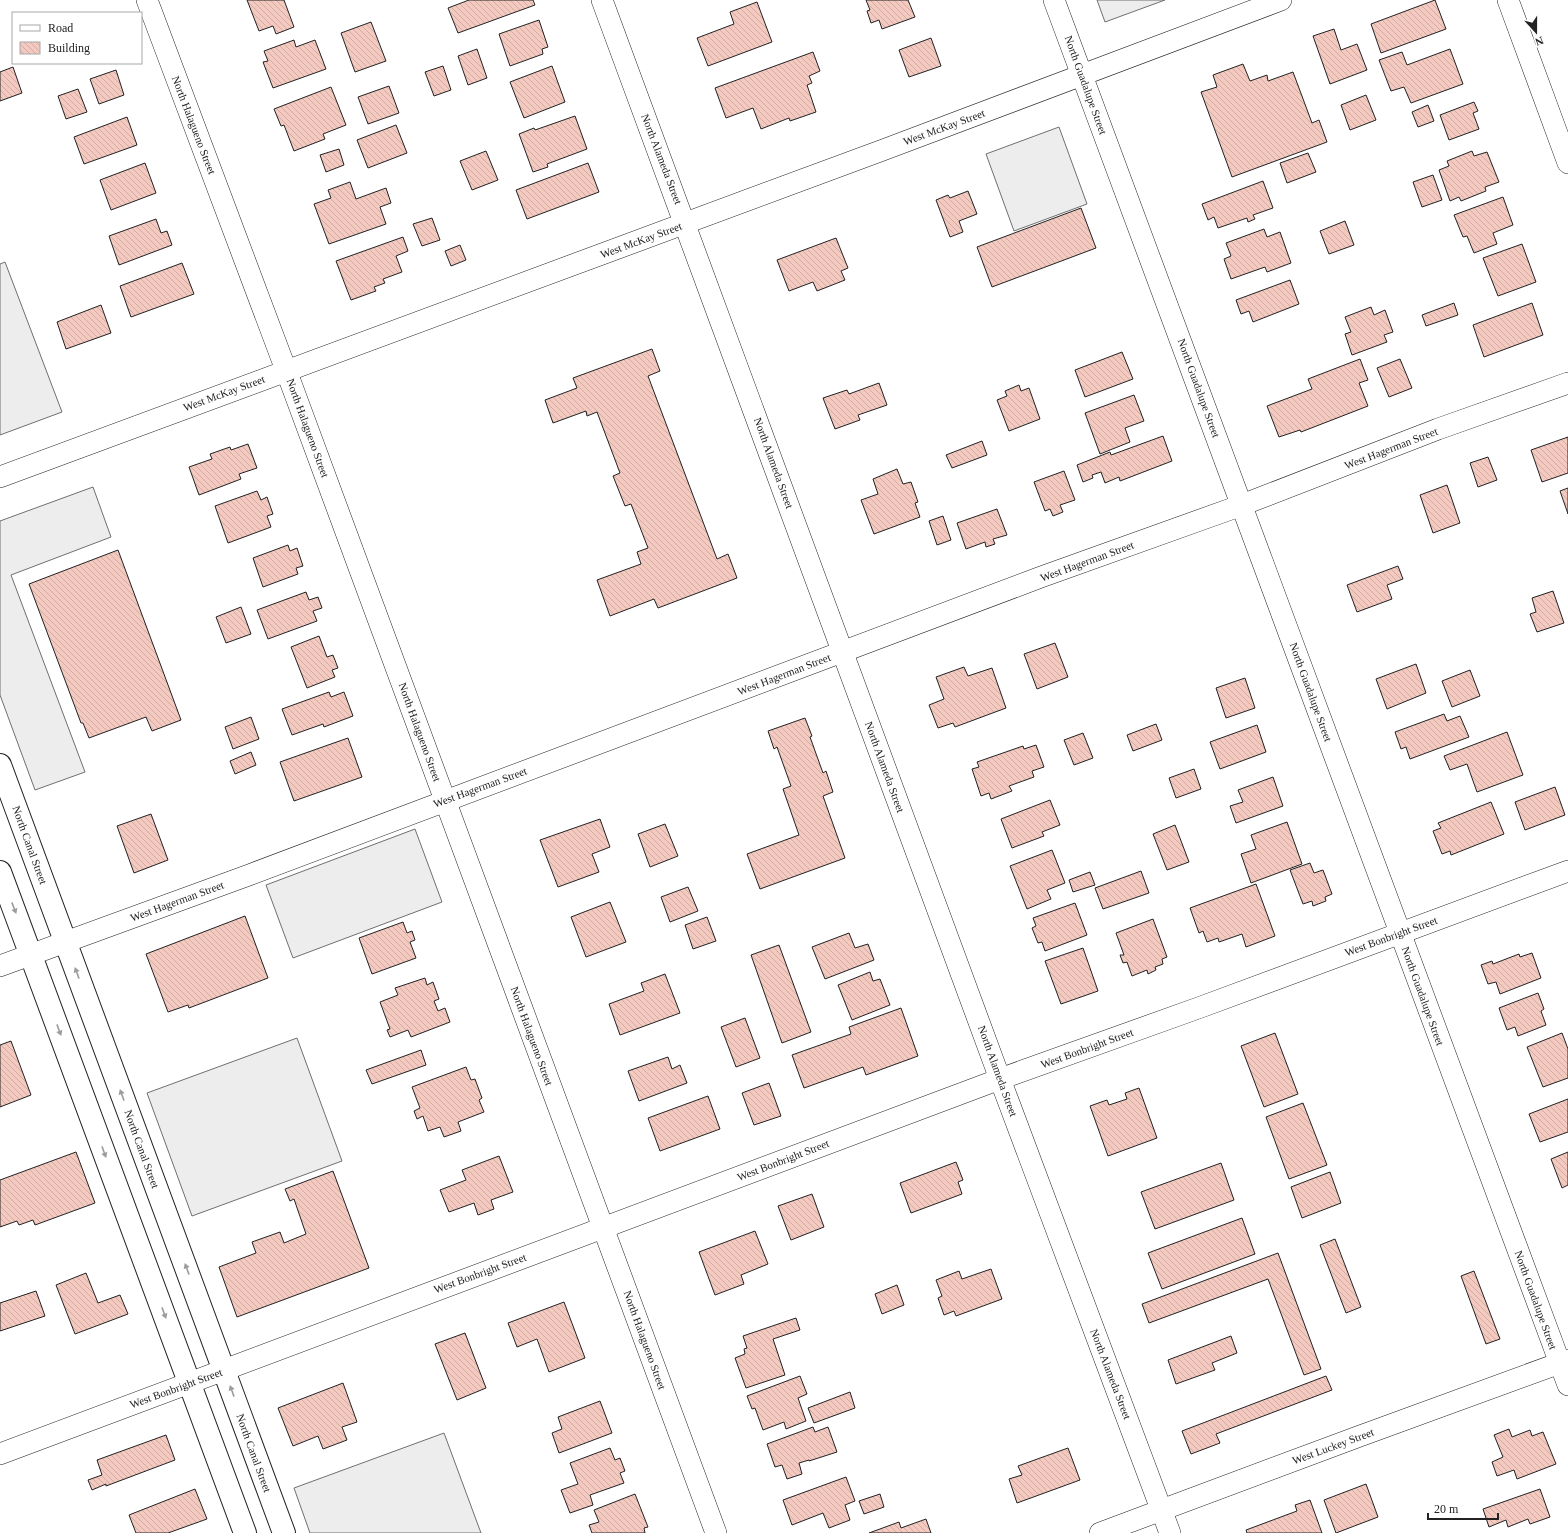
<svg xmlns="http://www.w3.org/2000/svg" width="1568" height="1533" viewBox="0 0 1568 1533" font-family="Georgia,serif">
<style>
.parking{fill:#ededed;stroke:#6f6f6f}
.building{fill:url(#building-back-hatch);stroke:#222}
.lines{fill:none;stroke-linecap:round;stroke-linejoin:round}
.minor-casing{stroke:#222;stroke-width:22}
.trunk-casing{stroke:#222;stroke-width:24}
.minor{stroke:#fff;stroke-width:21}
.trunk{stroke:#fff;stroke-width:22}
.oneway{fill:#9c9c9c}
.labels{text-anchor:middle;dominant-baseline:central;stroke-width:3;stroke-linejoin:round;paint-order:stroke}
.street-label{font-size:11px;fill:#222;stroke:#fff}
</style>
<defs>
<pattern id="building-back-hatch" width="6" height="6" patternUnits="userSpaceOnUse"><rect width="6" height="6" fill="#f3c9c0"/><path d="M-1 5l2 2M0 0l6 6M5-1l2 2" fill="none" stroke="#d0aca5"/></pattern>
</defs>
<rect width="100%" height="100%" fill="#fff"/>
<g class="parking">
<path d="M1097 0H1165L1105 22Z"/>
<path d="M1059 127 1087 204 1014 231 986 154Z"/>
<path d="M5 262 62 412 0 435V264Z"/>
<path d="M93 487 111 537 11 575 85 772 35 790 0 695V521Z"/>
<path d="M415 829 442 902 293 958 266 885Z"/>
<path d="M297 1038 342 1161 192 1216 147 1093Z"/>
<path d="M444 1433 481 1533H310L294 1488Z"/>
</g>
<g class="building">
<path d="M247 0H284L294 27 276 34 273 26 259 31Z"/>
<path d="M469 0H533L535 5 458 33 448 8Z"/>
<path d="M866 0H908L915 17 882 29 879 20 871 23 867 11 870 10Z"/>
<path d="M1435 0 1446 29 1381 53 1371 24Z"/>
<path d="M757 2 772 42 708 66 697 38 734 24 730 12Z"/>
<path d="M539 20 548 47 542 49 543 54 510 66 499 34Z"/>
<path d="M371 22 386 61 355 72 341 33Z"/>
<path d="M1334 29 1341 50 1357 44 1367 70 1330 84 1313 36Z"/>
<path d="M931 38 941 66 909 77 899 50Z"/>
<path d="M294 40 296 47 315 40 326 69 273 88 263 62 268 61 264 51Z"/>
<path d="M477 49 487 78 468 85 458 56Z"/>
<path d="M1450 49 1463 84 1411 103 1404 87 1391 91 1379 60 1402 52 1407 65Z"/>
<path d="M813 52 820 71 809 76 812 83 807 85 816 112 790 121 789 118 761 129 753 108 726 118 715 88Z"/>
<path d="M1243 64 1250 81 1267 75 1268 81 1293 72 1312 123 1319 120 1327 142 1232 177 1201 92 1217 87 1213 75Z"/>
<path d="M443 66 451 90 434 96 425 72Z"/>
<path d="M552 66 565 102 524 118 510 82Z"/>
<path d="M13 67 22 93 0 101V72Z"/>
<path d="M116 70 124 95 99 104 90 79Z"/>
<path d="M389 86 399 113 368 124 358 97Z"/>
<path d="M331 87 346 125 323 134 325 139 294 151 284 125 281 126 274 109Z"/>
<path d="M78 89 87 112 66 119 58 96Z"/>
<path d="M1366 95 1376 120 1350 130 1341 105Z"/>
<path d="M1474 102 1478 111 1473 113 1479 129 1449 140 1440 115Z"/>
<path d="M1428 105 1434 121 1418 127 1412 112Z"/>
<path d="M575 116 587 149 547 164 548 167 533 172 519 134 534 128 535 130Z"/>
<path d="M127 117 137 145 84 164 74 137Z"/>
<path d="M396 125 407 153 368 168 357 140Z"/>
<path d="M339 149 344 165 326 172 320 155Z"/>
<path d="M486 151 498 180 472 190 460 161Z"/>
<path d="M1472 151 1474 156 1487 152 1499 182 1485 187 1486 191 1461 201 1459 197 1450 201 1439 170 1449 166 1447 161Z"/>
<path d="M1308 153 1316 172 1287 183 1280 163Z"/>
<path d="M145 163 156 193 111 210 100 180Z"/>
<path d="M588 163 599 192 527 219 516 190Z"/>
<path d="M1433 175 1442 200 1422 207 1413 182Z"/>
<path d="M1263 181 1273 208 1253 215 1255 219 1248 222 1247 218 1218 228 1214 217 1208 220 1202 204Z"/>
<path d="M350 182 356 199 386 188 391 203 380 207 386 224 329 244 314 204 331 198 328 190Z"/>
<path d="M968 191 977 214 959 221 963 232 950 237 936 200 948 195 950 198Z"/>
<path d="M1503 197 1513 225 1493 233 1497 244 1474 253 1467 236 1463 237 1454 215Z"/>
<path d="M1081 208 1096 248 992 287 977 247Z"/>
<path d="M432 218 440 240 422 246 413 224Z"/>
<path d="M156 219 161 233 167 231 172 245 119 265 109 236Z"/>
<path d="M1345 221 1354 245 1329 254 1320 231Z"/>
<path d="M1264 229 1267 237 1280 232 1291 263 1267 272 1265 267 1231 279 1224 259 1231 256 1226 243Z"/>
<path d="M403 237 408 251 396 256 402 272 383 279 385 283 374 287 376 291 351 300 336 261Z"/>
<path d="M836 238 848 268 841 271 845 280 817 291 813 282 789 291 777 260Z"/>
<path d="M1522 244 1536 282 1498 296 1483 258Z"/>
<path d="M460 245 466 260 451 266 445 251Z"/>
<path d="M182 263 194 294 131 317 120 286Z"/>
<path d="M1290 280 1299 304 1253 322 1249 311 1241 314 1236 300Z"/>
<path d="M1454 303 1458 315 1426 326 1422 315Z"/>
<path d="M1532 303 1543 335 1484 357 1473 325Z"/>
<path d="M101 305 111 333 66 349 57 322Z"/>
<path d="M1371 307 1374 315 1385 310 1393 332 1384 335 1387 342 1352 355 1345 334 1351 332 1345 317Z"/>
<path d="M652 349 660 371 648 376 717 559 728 554 737 578 658 608 654 599 610 616 597 580 641 564 637 552 648 548 631 504 625 506 613 476 620 473 597 412 587 416 586 411 553 423 545 400 577 388 573 378Z"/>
<path d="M1122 352 1133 379 1085 397 1075 370Z"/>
<path d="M1360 359 1368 380 1359 383 1368 406 1301 432 1300 430 1279 437 1267 406 1312 389 1308 379Z"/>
<path d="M1400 359 1412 388 1389 397 1377 368Z"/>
<path d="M879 383 887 405 858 415 860 420 835 429 823 398 847 390 849 394Z"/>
<path d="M1019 385 1021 391 1029 388 1040 419 1009 431 997 400 1007 396 1005 391Z"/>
<path d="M1134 395 1144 421 1125 428 1130 442 1100 454 1085 413Z"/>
<path d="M1163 436 1172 461 1120 481 1119 477 1105 483 1101 472 1092 475 1093 478 1083 482 1077 465 1110 452 1111 455Z"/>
<path d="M1568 437V473L1542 482 1531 450Z"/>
<path d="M982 441 987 455 952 468 946 455Z"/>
<path d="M248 444 257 468 239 474 241 479 199 495 189 467 212 459 210 454 230 447 231 450Z"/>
<path d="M1488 457 1497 480 1478 487 1470 463Z"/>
<path d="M897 469 903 484 911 482 918 502 915 503 920 517 874 534 861 500 878 494 873 479Z"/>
<path d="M1064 471 1075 500 1060 505 1063 512 1053 516 1050 509 1045 511 1034 482Z"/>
<path d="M1447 485 1460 523 1433 533 1420 495Z"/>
<path d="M1568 488V514L1560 491Z"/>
<path d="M257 491 261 500 267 497 273 514 267 516 271 527 228 543 215 506Z"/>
<path d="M997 509 1007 535 993 539 995 544 986 547 985 542 966 549 957 523Z"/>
<path d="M943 516 951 540 937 545 929 521Z"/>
<path d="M288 545 290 551 297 548 303 566 296 568 298 574 263 587 253 558Z"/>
<path d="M118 550 181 720 152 731 146 717 89 738 83 723H81L29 584Z"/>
<path d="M1398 566 1403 579 1387 585 1392 599 1357 612 1347 585Z"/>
<path d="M1553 591 1564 623 1537 632 1530 614 1536 612 1532 598Z"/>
<path d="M306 592 309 600 318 597 322 608 313 611 317 621 268 639 257 610Z"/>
<path d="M241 607 251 634 226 643 216 617Z"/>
<path d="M319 636 327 657 333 655 338 668 332 670 335 677 307 688 291 647Z"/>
<path d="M1055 643 1068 677 1037 689 1024 654Z"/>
<path d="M1416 664 1426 693 1387 709 1376 679Z"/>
<path d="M964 667 968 676 992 668 1006 708 955 727 953 723 938 728 929 705 944 699 936 677Z"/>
<path d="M1470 670 1480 696 1452 707 1442 681Z"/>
<path d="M1245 678 1255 708 1226 718 1216 688Z"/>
<path d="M329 692 331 697 344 692 353 716 324 727 323 724 292 735 282 709Z"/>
<path d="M1444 714 1447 721 1460 716 1469 737 1410 759 1406 747 1401 749 1395 732Z"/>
<path d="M251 717 259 739 233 749 225 727Z"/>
<path d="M805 718 812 736 810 737 823 773 826 771 833 792 823 796 845 858 760 889 747 854 799 835 783 789 791 786 777 747 774 749 768 731Z"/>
<path d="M1156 724 1162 740 1133 751 1127 735Z"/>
<path d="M1257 725 1266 752 1220 769 1210 742Z"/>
<path d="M1507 732 1523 775 1477 792 1467 764 1450 770 1444 756Z"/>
<path d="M1083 733 1093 758 1074 765 1064 740Z"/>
<path d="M348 738 362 777 294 801 280 762Z"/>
<path d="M1036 745 1044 767 1032 771 1034 777 1009 786 1012 791 991 799 989 793 981 796 972 769 979 767 977 762 1023 746 1024 749Z"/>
<path d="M251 752 256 765 235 774 230 761Z"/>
<path d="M1194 769 1201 789 1176 798 1169 778Z"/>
<path d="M1273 777 1283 806 1236 823 1230 806 1243 802 1238 790Z"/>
<path d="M1555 787 1565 815 1525 830 1515 802Z"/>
<path d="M1050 800 1060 825 1042 832 1044 836 1012 848 1001 819Z"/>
<path d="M1491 802 1504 834 1451 855 1450 851 1442 854 1433 831 1441 828 1438 823Z"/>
<path d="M151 814 168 860 134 873 117 826Z"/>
<path d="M600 819 610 847 592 854 599 872 558 887 540 840Z"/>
<path d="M1287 822 1302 864 1251 883 1241 854 1256 849 1251 835Z"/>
<path d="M665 824 678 856 650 867 638 834Z"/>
<path d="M1175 825 1189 862 1167 870 1153 834Z"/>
<path d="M1052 850 1065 883 1047 890 1051 899 1027 909 1010 866Z"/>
<path d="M1310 863 1314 873 1323 870 1332 894 1325 897 1326 901 1313 906 1312 901 1303 904 1290 870Z"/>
<path d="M1141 871 1149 893 1103 909 1095 888Z"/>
<path d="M1090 872 1095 885 1073 892 1069 880Z"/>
<path d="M1256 884 1275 936 1246 947 1242 934 1219 942 1218 938 1207 942 1203 931 1199 933 1190 908Z"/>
<path d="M688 887 698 911 670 922 661 897Z"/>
<path d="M610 902 626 942 586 957 571 917Z"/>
<path d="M1075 903 1087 935 1045 951 1042 942 1038 943 1032 928 1036 926 1033 918Z"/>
<path d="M245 916 268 978 189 1008 188 1005 168 1012 146 954Z"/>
<path d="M707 917 716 941 693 949 685 925Z"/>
<path d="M1153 919 1167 957 1162 959 1163 964 1155 967 1156 970 1148 974 1147 970 1132 976 1127 962 1123 963 1120 955H1124L1116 933Z"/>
<path d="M403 922 407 933 412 931 415 940 410 942 416 958 372 974 359 938Z"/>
<path d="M849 933 855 948 868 944 874 960 825 979 812 947Z"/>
<path d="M779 945 811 1032 782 1043 751 955Z"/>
<path d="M1083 948 1098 991 1061 1004 1045 961Z"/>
<path d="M1532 953 1541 978 1500 994 1496 982 1488 984 1481 965 1492 961 1493 964 1519 954 1520 957Z"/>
<path d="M870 972 873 981 880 979 890 1005 852 1020 838 985Z"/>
<path d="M665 974 680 1013 620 1035 609 1004 644 991 641 983Z"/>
<path d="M425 978 427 985 433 982 439 999 434 1001 438 1011 445 1008 450 1022 411 1037 408 1030 390 1037 387 1030 390 1029 380 1002 398 995 395 988Z"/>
<path d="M1538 993 1544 1009 1541 1011 1546 1025 1518 1036 1515 1027 1507 1030 1499 1008Z"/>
<path d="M901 1008 918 1056 866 1075 863 1067 804 1088 792 1055 851 1034 849 1027Z"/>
<path d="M745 1018 760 1058 736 1067 721 1027Z"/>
<path d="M1275 1033 1298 1094 1264 1107 1241 1046Z"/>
<path d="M1562 1033 1568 1049V1078L1543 1087 1527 1047Z"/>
<path d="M11 1041 31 1095 0 1107V1045Z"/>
<path d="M421 1050 426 1065 372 1084 366 1070Z"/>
<path d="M668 1057 672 1069 680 1065 687 1083 639 1101 628 1071Z"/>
<path d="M466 1067 471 1080 475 1079 482 1098 479 1100 484 1112 458 1122 461 1131 444 1137 440 1127 428 1131 423 1116 417 1119 414 1111 420 1108 412 1087Z"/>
<path d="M769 1083 781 1116 754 1125 742 1093Z"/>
<path d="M1139 1088 1157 1138 1108 1156 1090 1106 1107 1100 1109 1105 1127 1099 1125 1093Z"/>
<path d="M708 1096 720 1129 660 1151 648 1118Z"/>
<path d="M1568 1099V1132L1540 1142 1529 1114Z"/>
<path d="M1303 1103 1327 1165 1289 1179 1266 1117Z"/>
<path d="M76 1152 95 1203 35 1225 33 1220 19 1225 17 1221 0 1227V1180Z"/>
<path d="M1568 1152V1185L1562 1188 1551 1159Z"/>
<path d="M499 1156 513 1192 491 1200 494 1209 478 1215 474 1203 449 1212 440 1190 466 1180 462 1170Z"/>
<path d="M956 1162 963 1180 958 1182 962 1194 911 1213 900 1183Z"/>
<path d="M1221 1163 1234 1200 1155 1229 1141 1192Z"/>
<path d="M333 1171 369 1268 237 1317 219 1267 256 1253 252 1242 280 1232 284 1243 306 1234 294 1199 290 1201 285 1189Z"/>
<path d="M1330 1172 1341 1203 1302 1218 1291 1187Z"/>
<path d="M812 1194 824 1227 791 1240 778 1206Z"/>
<path d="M1242 1218 1255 1254 1162 1289 1148 1253Z"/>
<path d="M755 1231 768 1264 741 1275 744 1284 715 1295 699 1252Z"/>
<path d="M1335 1239 1361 1307 1346 1313 1320 1245Z"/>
<path d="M1278 1253 1321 1369 1304 1375 1268 1279 1149 1323 1142 1304Z"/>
<path d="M991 1269 1002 1299 956 1316 954 1311 944 1315 938 1298 942 1296 936 1280 959 1271 962 1279Z"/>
<path d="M1474 1271 1500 1339 1486 1344 1461 1276Z"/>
<path d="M86 1273 98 1303 120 1295 128 1314 75 1334 56 1285Z"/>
<path d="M897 1285 904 1305 882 1314 875 1294Z"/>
<path d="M36 1291 45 1316 0 1331V1303Z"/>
<path d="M564 1302 585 1358 549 1372 537 1339 517 1347 508 1323Z"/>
<path d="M796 1318 800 1330 773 1339 785 1375 746 1388 735 1358 745 1354 744 1349 747 1348 743 1336Z"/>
<path d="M465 1333 486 1388 457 1400 435 1344Z"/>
<path d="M1231 1336 1237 1353 1212 1363 1215 1370 1176 1384 1168 1360Z"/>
<path d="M800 1376 807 1394 798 1398 806 1421 786 1429 784 1422 763 1430 755 1408 752 1409 747 1396Z"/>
<path d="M1326 1376 1332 1390 1216 1434 1220 1443 1191 1454 1182 1431Z"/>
<path d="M343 1383 357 1422 342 1427 347 1440 323 1449 318 1436 293 1446 278 1408Z"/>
<path d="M850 1392 855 1408 814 1423 808 1408Z"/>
<path d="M600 1401 612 1433 559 1453 552 1433 562 1429 558 1417Z"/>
<path d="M813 1427 815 1432 828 1427 837 1452 809 1461V1460L799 1463 802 1474 787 1479 782 1465 775 1467 767 1444Z"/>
<path d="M1509 1429 1512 1437 1530 1430 1532 1436 1543 1432 1556 1464 1517 1479 1514 1470 1497 1476 1492 1462 1503 1457 1494 1435Z"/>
<path d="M166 1435 175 1460 106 1486V1484L92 1490 88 1480 102 1475 97 1460Z"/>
<path d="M610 1448 615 1460 620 1458 625 1471 620 1473 624 1483 590 1495 593 1505 570 1513 561 1490 578 1484 570 1463Z"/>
<path d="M1068 1448 1080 1480 1017 1503 1009 1479 1022 1475 1018 1466Z"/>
<path d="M846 1477 855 1501 845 1505 850 1520 829 1528 823 1513 792 1525 783 1500Z"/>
<path d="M1366 1484 1378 1517 1336 1533 1324 1500Z"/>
<path d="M195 1489 207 1519 168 1533H136L129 1515Z"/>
<path d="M1540 1489 1550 1517 1530 1524 1528 1519 1508 1527 1506 1520 1489 1527 1483 1509Z"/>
<path d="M635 1494 648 1527 644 1528 645 1533H592L589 1525 599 1522 594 1510Z"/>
<path d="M880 1494 884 1507 864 1514 859 1501Z"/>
<path d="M1310 1500 1322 1533H1247L1246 1530 1297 1511 1295 1505Z"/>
<path d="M926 1519 931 1533H869L899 1522 901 1528Z"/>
</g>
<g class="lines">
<g class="minor-casing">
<g id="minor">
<path d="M147 0 286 370 716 1533"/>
<path d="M602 0 1000 1079 1170 1533"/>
<path d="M1054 0 1568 1385"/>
<path d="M1508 0 1568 163"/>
<path d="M0 477 883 150 1281 0"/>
<path d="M0 966 249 875 1041 577 1242 505 1438 429 1568 383"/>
<path d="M0 1454 1000 1079 1201 1007 1568 871"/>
<path d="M1100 1533 1360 1436 1568 1360"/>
</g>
</g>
<g class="trunk-casing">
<g id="trunk">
<path d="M0 765 284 1533"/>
<path d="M0 872 245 1533"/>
</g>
</g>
<use href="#minor" class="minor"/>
<use href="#trunk" class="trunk"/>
</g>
<defs><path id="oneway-solid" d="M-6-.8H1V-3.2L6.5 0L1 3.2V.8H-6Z"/></defs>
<g class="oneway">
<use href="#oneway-solid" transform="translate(14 908) rotate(69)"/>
<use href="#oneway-solid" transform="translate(77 973) rotate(-110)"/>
<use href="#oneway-solid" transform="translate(59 1030) rotate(70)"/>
<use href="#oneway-solid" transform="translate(122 1095) rotate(-110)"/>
<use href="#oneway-solid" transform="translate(104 1152) rotate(70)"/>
<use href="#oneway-solid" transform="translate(187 1269) rotate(-110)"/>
<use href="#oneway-solid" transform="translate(164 1313) rotate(70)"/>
<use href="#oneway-solid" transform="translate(232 1391) rotate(-110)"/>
</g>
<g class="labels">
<g class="street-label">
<text transform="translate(1086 85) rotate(70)">North Guadalupe Street</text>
<text transform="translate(194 125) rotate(69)">North Halagueno Street</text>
<text transform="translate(944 127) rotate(-20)">West McKay Street</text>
<text transform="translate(662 159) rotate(69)">North Alameda Street</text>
<text transform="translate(641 240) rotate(-20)">West McKay Street</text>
<text transform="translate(1199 388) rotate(70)">North Guadalupe Street</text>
<text transform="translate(224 393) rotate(-20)">West McKay Street</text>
<text transform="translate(308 428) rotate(70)">North Halagueno Street</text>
<text transform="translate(1391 448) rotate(-21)">West Hagerman Street</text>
<text transform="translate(774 463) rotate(70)">North Alameda Street</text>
<text transform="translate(1087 561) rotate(-20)">West Hagerman Street</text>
<text transform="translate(784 674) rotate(-21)">West Hagerman Street</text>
<text transform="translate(1311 692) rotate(70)">North Guadalupe Street</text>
<text transform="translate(420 732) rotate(70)">North Halagueno Street</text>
<text transform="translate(885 767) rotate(70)">North Alameda Street</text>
<text transform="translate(480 787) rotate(-20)">West Hagerman Street</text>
<text transform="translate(30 845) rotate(70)">North Canal Street</text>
<text transform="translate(177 901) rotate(-20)">West Hagerman Street</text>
<text transform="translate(1391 936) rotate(-20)">West Bonbright Street</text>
<text transform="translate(1423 996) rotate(70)">North Guadalupe Street</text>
<text transform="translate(532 1036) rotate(70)">North Halagueno Street</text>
<text transform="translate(1087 1048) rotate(-20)">West Bonbright Street</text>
<text transform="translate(998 1071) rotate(70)">North Alameda Street</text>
<text transform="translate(142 1149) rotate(70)">North Canal Street</text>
<text transform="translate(783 1160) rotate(-21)">West Bonbright Street</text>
<text transform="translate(480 1273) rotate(-20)">West Bonbright Street</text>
<text transform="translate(1536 1300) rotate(70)">North Guadalupe Street</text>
<text transform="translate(645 1340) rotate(70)">North Halagueno Street</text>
<text transform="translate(1111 1374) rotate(69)">North Alameda Street</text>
<text transform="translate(176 1388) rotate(-20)">West Bonbright Street</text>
<text transform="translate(1333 1446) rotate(-20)">West Luckey Street</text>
<text transform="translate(254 1453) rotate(70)">North Canal Street</text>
</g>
</g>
<rect x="12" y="12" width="130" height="52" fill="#ffffff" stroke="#a7a7a7"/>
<rect x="20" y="25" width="20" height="6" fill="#ffffff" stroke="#a7a7a7"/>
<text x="48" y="32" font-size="12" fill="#222222">Road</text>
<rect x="20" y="42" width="20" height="12" fill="url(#building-back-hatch)" stroke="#a7a7a7"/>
<text x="48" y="52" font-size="12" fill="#222222">Building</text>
<g transform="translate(1536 32) rotate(159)" stroke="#ffffff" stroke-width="3" paint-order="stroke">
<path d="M0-3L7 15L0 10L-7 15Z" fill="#222222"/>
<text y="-6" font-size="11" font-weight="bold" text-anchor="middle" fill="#222222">N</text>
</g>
<path d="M1428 1513v6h70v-6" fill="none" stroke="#222222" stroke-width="2"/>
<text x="1434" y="1513" font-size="12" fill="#222222" stroke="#ffffff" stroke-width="3" paint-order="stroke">20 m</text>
</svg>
